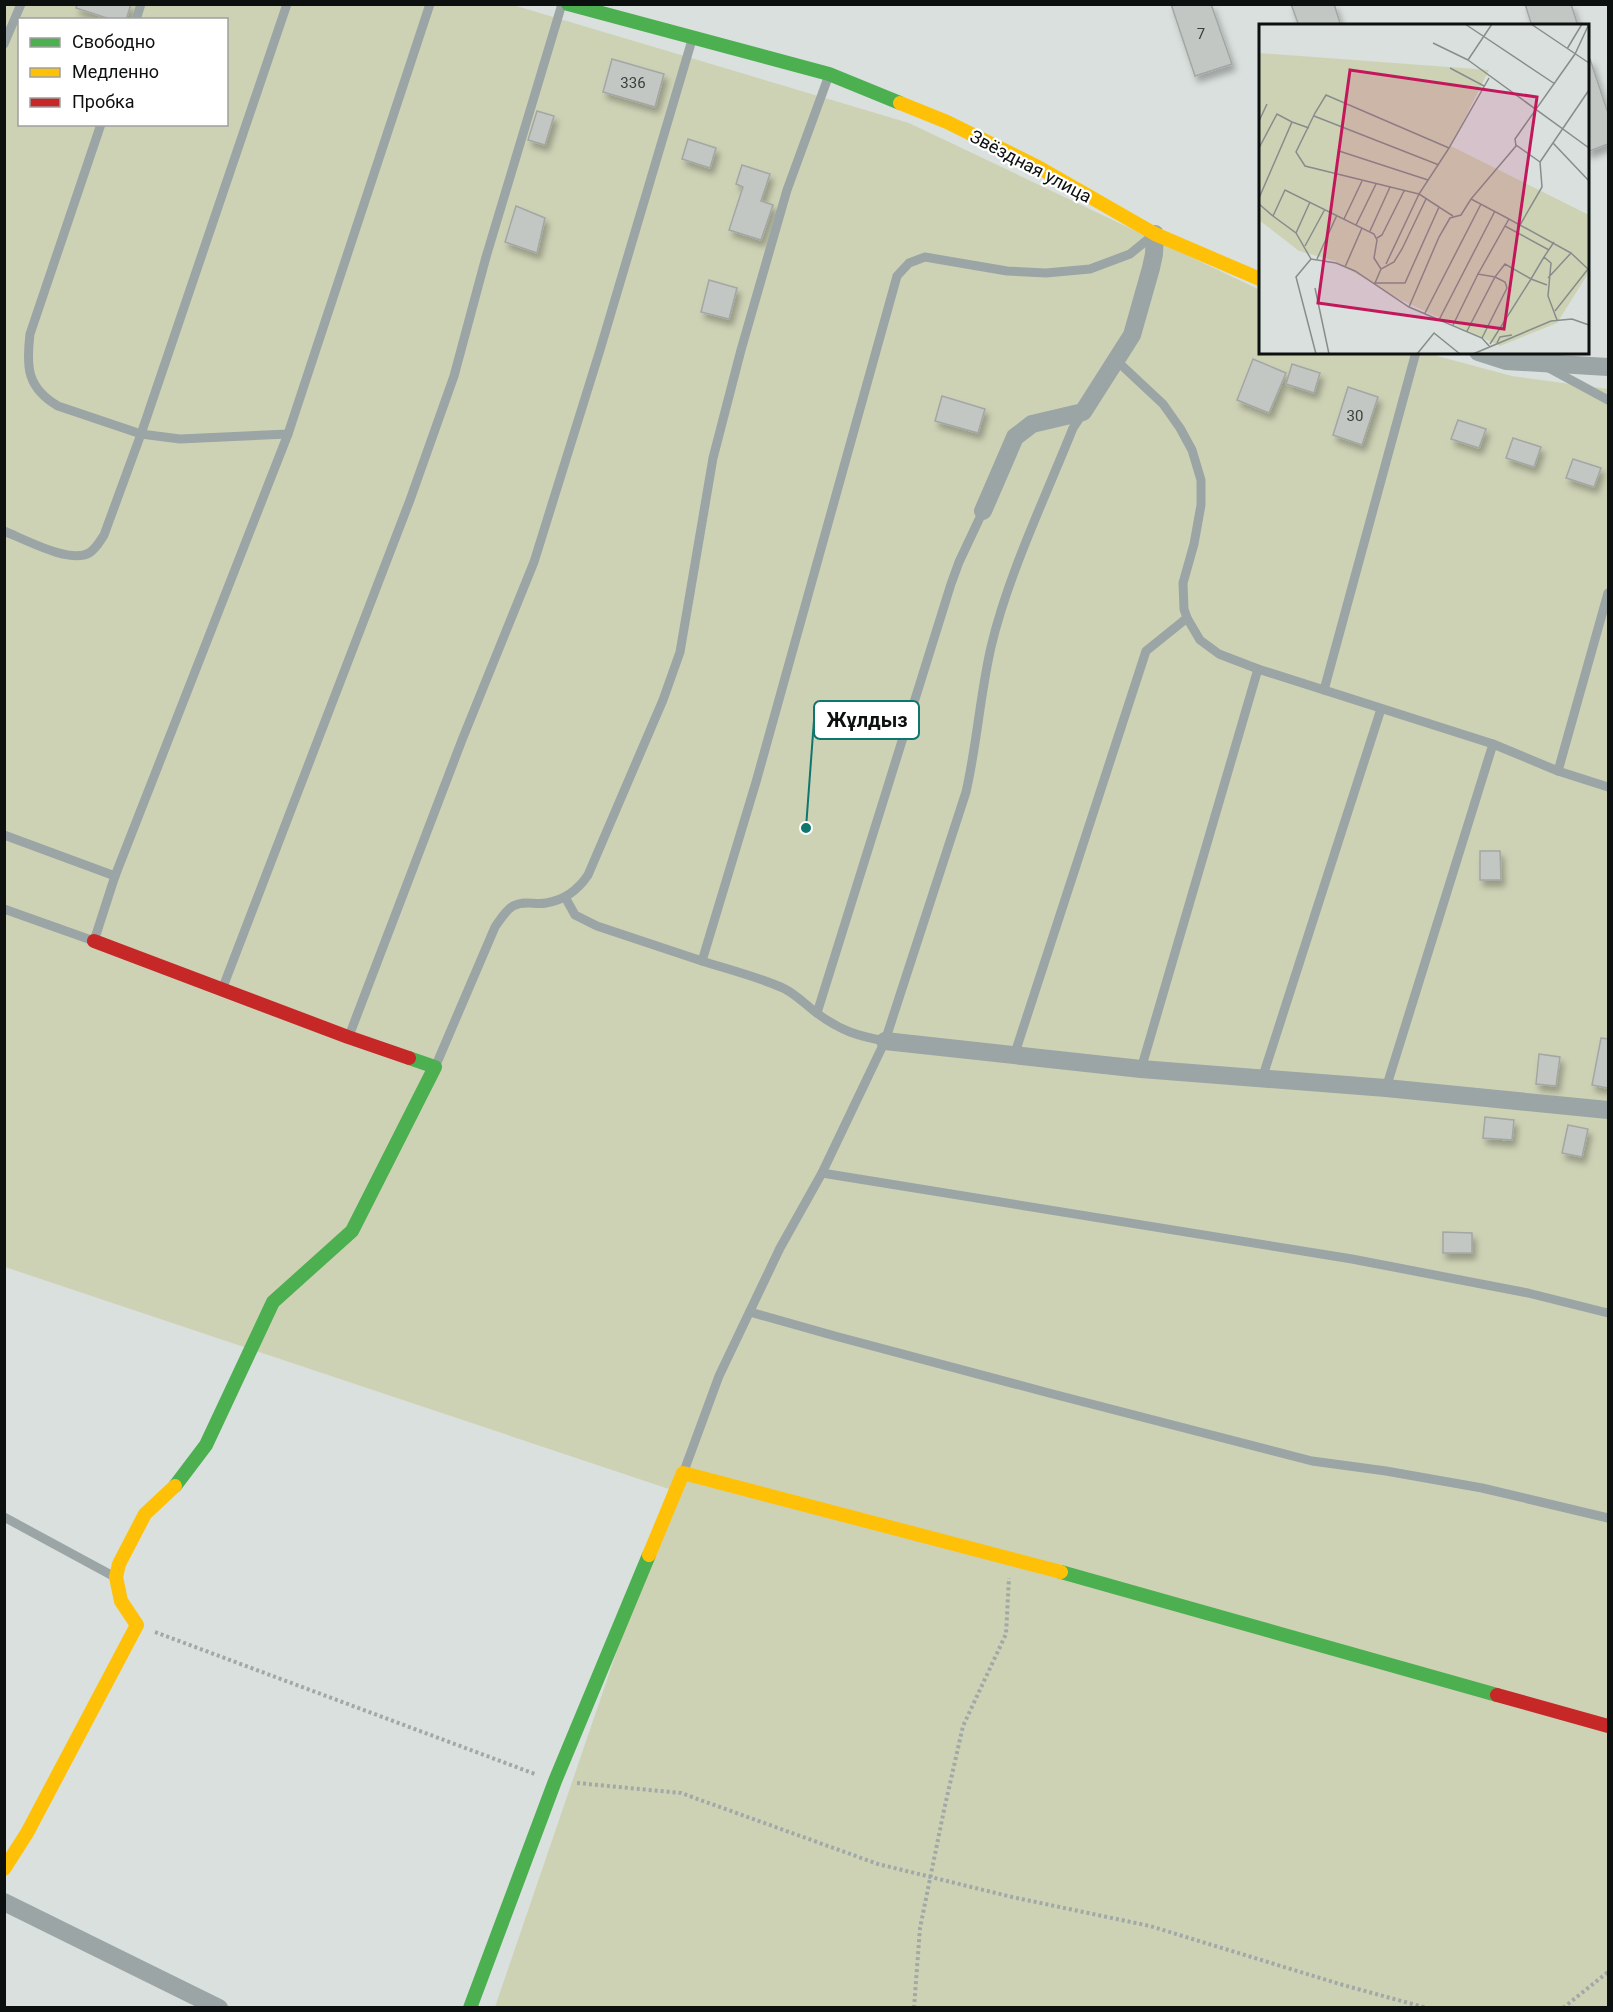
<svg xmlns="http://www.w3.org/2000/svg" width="1613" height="2012" viewBox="0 0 1613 2012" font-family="Roboto,sans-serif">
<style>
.green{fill:#ced2b5;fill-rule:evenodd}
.building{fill:#c2c7c4;stroke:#a3a7a4;stroke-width:1.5;filter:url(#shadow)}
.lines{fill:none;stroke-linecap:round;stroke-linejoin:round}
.path{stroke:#a0a9a7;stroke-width:4;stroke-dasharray:3 3;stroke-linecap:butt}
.lane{stroke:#9ba5a5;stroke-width:9}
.street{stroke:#9ba5a5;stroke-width:18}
.fast{stroke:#4caf50;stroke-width:14}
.slow{stroke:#ffc107;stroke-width:14}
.jam{stroke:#c62828;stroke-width:14}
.labels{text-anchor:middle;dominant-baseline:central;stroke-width:4.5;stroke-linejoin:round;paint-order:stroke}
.number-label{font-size:15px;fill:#3a3e3c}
.street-label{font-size:18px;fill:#0c110f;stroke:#fff}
.inset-road{fill:none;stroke:#878d8b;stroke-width:1.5}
.view{fill:#c2185b;fill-opacity:0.15;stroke:#c2185b;stroke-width:3}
.inset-edge{fill:none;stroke:#0c110f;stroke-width:3}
.leader{fill:none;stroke:#0f766e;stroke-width:2}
.callout-dot{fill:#0f766e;stroke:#fff;stroke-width:2}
.callout{fill:#fff;stroke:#0f766e;stroke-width:2}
.callout-label{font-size:20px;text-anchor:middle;font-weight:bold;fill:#0c110f}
</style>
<defs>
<filter id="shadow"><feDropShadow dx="3.5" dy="6" stdDeviation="3" flood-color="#0004"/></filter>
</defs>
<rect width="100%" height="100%" fill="#d9e0dd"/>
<path class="green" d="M5 5H513L909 123 1260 290V352L1426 353 1512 376 1608 389V2007H495L672 1490 5 1267ZM20 20H226V124H20Z"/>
<g class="building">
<path d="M77 4H131L126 20H113L76 8Z"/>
<path d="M1171 4H1211L1232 64 1195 76Z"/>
<path d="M1291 4H1334L1341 26H1299Z"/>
<path d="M1525 4H1571L1578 26H1532Z"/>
<path d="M612 59 664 74 655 107 603 92Z"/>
<path d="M1590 59 1608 113V144L1587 152V60Z"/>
<path d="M537 111 554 116 545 145 528 140Z"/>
<path d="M688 139 716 148 710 168 682 159Z"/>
<path d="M742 165 770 174 761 201 773 205 761 240 729 230 743 187 736 184Z"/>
<path d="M516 206 545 218 537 253 505 242Z"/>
<path d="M709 280 737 288 729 319 701 312Z"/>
<path d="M1253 359 1286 373 1269 413 1237 400Z"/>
<path d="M1292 364 1320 373 1314 393 1286 384Z"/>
<path d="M1348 387 1378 397 1362 445 1333 435Z"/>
<path d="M942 396 985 409 978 433 935 421Z"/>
<path d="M1458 420 1486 429 1479 448 1451 439Z"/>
<path d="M1513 438 1541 447 1534 467 1506 458Z"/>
<path d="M1573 459 1601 468 1594 487 1566 478Z"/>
<path d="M1480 851H1500L1501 880H1480Z"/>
<path d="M1601 1038 1608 1039V1088L1592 1085Z"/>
<path d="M1539 1054 1560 1057 1556 1086 1536 1084Z"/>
<path d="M1485 1117 1514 1120 1512 1140 1483 1138Z"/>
<path d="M1568 1125 1588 1129 1582 1157 1562 1153Z"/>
<path d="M1443 1232 1472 1233V1253H1443Z"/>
</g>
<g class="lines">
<g class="path">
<path d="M155 1632 535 1774"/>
<path d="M577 1783 681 1793 878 1864 1012 1897 1150 1926 1343 1985 1427 2008"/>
<path d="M914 2008 920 1928 944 1810 963 1726 1006 1634 1009 1578"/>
<path d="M1563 2008 1608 1972"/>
</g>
<g class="lane">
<path d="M136 20 141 4"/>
<path d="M4 44 21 4"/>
<path d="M101 124 30 334C26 367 27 388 58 406L141 434 287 4"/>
<path d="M1117 361 1163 404 1180 428 1192 450 1201 480V505L1194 544 1183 583 1184 609 1187 618 1200 640 1219 654 1258 669 1493 744 1558 771 1608 787"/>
<path d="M1547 367 1608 400"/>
<path d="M4 531C24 539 70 564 89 553 96 549 100 541 104 535L141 434 180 439 288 434 430 4"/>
<path d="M1324 690 1416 352"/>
<path d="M1558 771 1608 593"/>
<path d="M4 835 115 876 288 434"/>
<path d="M565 897 575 915 597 926 702 961 756 782 897 276 909 263 925 257 1007 271 1046 273 1090 269 1130 254 1152 236"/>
<path d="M4 909 94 941 115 876"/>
<path d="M223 987 410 500 454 376 486 257 562 4"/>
<path d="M817 1013 951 584 959 562 983 511"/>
<path d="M349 1036 462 740 534 562 600 350 692 40"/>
<path d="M885 1041 966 792C977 744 980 695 991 647 1008 575 1045 498 1073 428L1083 413"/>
<path d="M1014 1056 1146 651 1187 618"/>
<path d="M436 1065 495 927C500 920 505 911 513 906 525 900 535 905 546 903 565 900 578 890 588 875L663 700 680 652 713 458 741 350 787 190 829 75"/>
<path d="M1141 1069 1258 669"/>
<path d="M1262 1079 1381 709"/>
<path d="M1386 1088 1493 744"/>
<path d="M822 1173 1352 1259 1528 1293 1608 1313"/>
<path d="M750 1312 835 1336 1049 1393 1312 1461 1386 1471 1482 1488 1608 1518"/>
<path d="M684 1471 719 1376 780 1248 822 1173 885 1041C858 1036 841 1031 818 1014 807 1006 798 996 785 989 762 978 727 969 702 961"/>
<path d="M4 1517 113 1576"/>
</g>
<g class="street">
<path d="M1478 352 1506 361 1608 367"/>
<path d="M983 511 1015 437 1032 424 1083 412 1132 335 1151 268 1154 254 1155 234"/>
<path d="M885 1041 1141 1069 1386 1088 1608 1110"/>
<path d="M4 1902 219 2008"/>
</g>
<g class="fast">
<path d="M568 4 829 74 900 103"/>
<path d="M175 1486 206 1445 273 1302 352 1231 435 1067 409 1058"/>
<path d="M1061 1572 1497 1695"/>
<path d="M470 2008 555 1781 649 1555"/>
</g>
<g class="slow">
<path d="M900 103 947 122 1038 167 1155 234 1260 279"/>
<path d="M649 1555 683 1473 1061 1572"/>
<path d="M4 1869 27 1833 137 1625 121 1601 116 1577 119 1564 145 1514 175 1486"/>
</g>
<g class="jam">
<path d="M94 941 348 1037 409 1058"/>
<path d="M1497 1695 1608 1726"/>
</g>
</g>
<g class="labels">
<g class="number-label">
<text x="1201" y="34">7</text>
<text x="633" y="83">336</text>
<text x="1355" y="416">30</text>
</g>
<g class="street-label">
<text transform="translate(1031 166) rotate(28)">Звёздная улица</text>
</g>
</g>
<g transform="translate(1259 24)">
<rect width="330" height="330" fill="#d9e0dd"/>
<path d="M0 29 230 46 192 122 330 191V248L298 299 241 322 142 276 76 237 40 227 0 196Z" fill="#ced2b5"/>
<path class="inset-road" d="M206 0 296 60M272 0 330 39M174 19 209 36 233 0M308 25 323 0M209 36 330 124M191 44 225 62M55 92 180 141M0 97 8 80M294 119 330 157M257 121 281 138M0 124 18 90 33 98M80 127 169 156M0 174 33 98 50 104M0 180 14 192M180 183 160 170 190 124M85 195 103 157M250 195 212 175 257 122 256 115 316 30 330 0M97 201 117 160M261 201 283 163 281 138 330 66M246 202 250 195 312 229 289 254M111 207 131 163M37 209 51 178M118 214 123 211 145 167M295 218 285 233 292 239 289 272 298 296M46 222 66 185M52 235 37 209 14 192 26 166 115 210 118 216 115 234 122 245M58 235 78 191M127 240 160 170 46 142 37 128 56 89 67 71 190 124 230 54M86 243 103 204M219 250 246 202 290 226M115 259H146L180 183 194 192M116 259 122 245 135 238 143 225 167 175M56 264 70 330M150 283 180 213 191 194 202 191 212 175M296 287 329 245 312 229M166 289 222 180M180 296 236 187M194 301 219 250 236 253 246 240 272 255 285 233M208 307 236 253 246 258 248 264 223 314M238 319 241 313 253 311M231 320 272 255 288 261M57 330 37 253 52 235 77 239 96 247 150 283 223 314 231 323M158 330 175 309 201 330M214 330 292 297 313 295 330 301"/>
<path class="view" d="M91 46 278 73 245 305 59 279Z"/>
<rect width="330" height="330" class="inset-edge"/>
</g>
<path class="leader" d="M806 828L814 720"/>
<circle class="callout-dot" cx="806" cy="828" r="6"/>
<rect class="callout" x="814" y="701" width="105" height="38" rx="6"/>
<g class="callout-label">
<text x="867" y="727">Жұлдыз</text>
</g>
<rect width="1613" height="2012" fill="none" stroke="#0c110f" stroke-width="12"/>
<rect x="18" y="18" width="210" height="108" fill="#ffffff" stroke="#9ea09f" stroke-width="1.5"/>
<rect x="30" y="38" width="30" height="9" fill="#4caf50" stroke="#9ea09f" stroke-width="1.5"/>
<text x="72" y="48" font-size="18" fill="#0c110f">Свободно</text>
<rect x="30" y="68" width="30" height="9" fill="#ffc107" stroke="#9ea09f" stroke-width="1.5"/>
<text x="72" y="78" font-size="18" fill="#0c110f">Медленно</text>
<rect x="30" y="98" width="30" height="9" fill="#c62828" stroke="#9ea09f" stroke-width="1.5"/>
<text x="72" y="108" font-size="18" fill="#0c110f">Пробка</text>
</svg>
